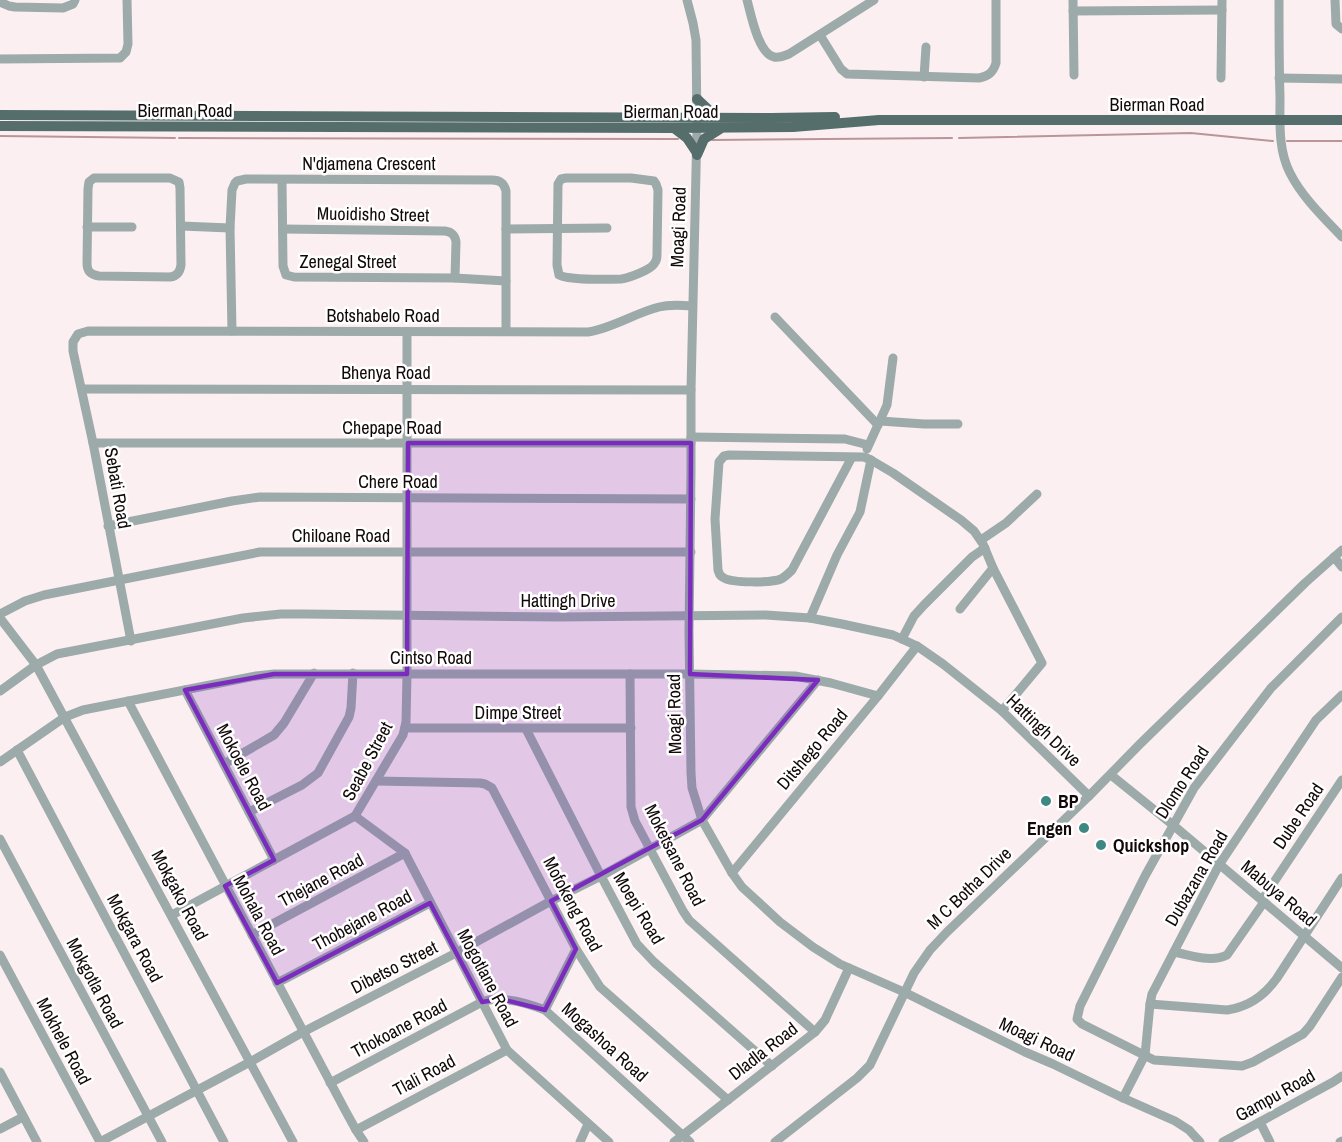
<svg xmlns="http://www.w3.org/2000/svg" width="1342" height="1142" viewBox="0 0 1342 1142" font-family="'Archivo Narrow',sans-serif">
<style>
.lines{fill:none;stroke-linecap:round;stroke-linejoin:round}
.stream{stroke:#bb9498;stroke-width:2}
.minor{stroke:#9caaa9;stroke-width:9}
.major{stroke:#556e6c;stroke-width:10}
.marked{fill:#7b2cbf;fill-opacity:0.2;stroke:#7b2cbf;stroke-width:4.5;stroke-linejoin:round}
.poi-dot{fill:#3f8782;stroke:#fff;stroke-width:2}
.labels{text-anchor:middle;dominant-baseline:central;stroke-width:5;stroke-linejoin:round;paint-order:stroke}
.street-label{font-size:18px;fill:#120809;stroke:#fff}
.poi-label{font-size:18px;font-weight:bold;fill:#120809;stroke:#fff;text-anchor:start}
</style>
<rect width="100%" height="100%" fill="#fceff1"/>
<g class="lines">
<g class="stream">
<path d="M0 136 175 138"/>
<path d="M179 138 678 139"/>
<path d="M959 138 1191 133 1273 141"/>
<path d="M712 140 952 138"/>
<path d="M1287 141H1342"/>
</g>
<g class="minor">
<path d="M687 0 693 23 696 40 697 127 691 390V472L689 632 691 773 692 788 702 820 732 873 742 887 754 898 780 922 813 947 840 964 904 992 1025 1052 1053 1064 1123 1098 1175 1121 1189 1130 1200 1142"/>
<path d="M747 0C751 14 758 53 774 57 779 58 784 56 789 54L874 0"/>
<path d="M1073 0 1074 75"/>
<path d="M1279 0C1279 32 1279 64 1280 97 1280 122 1278 150 1290 173 1302 197 1324 218 1342 237"/>
<path d="M1335 0 1336 24 1342 29"/>
<path d="M0 2 9 6 15 7 63 8 73 4 75 0"/>
<path d="M1073 11 1222 10"/>
<path d="M820 35 841 69 847 74 979 78C988 76 993 73 996 63V0"/>
<path d="M0 59 120 58 126 52 128 44 127 0"/>
<path d="M924 77 926 47"/>
<path d="M1221 78 1222 0"/>
<path d="M1279 78 1342 79"/>
<path d="M94 178H170L179 182 180 188 181 265C180 272 177 276 170 277L99 276C91 275 87 272 87 263L88 189 89 182Z"/>
<path d="M566 178H631L654 181 656 184 658 190 657 253C657 258 657 260 654 264 650 270 629 278 621 279 605 279 572 281 559 275L557 265 558 184 561 179Z"/>
<path d="M282 180 283 266 286 275 294 277 455 278 506 281"/>
<path d="M181 226 230 228"/>
<path d="M87 227H132"/>
<path d="M283 229 445 231C452 232 455 235 456 242L455 278"/>
<path d="M506 229 607 228"/>
<path d="M775 317 878 425"/>
<path d="M232 331 230 228 232 190 235 183 237 181 246 179 492 180C500 180 504 183 506 191V331"/>
<path d="M82 389 691 390"/>
<path d="M880 421 924 424H958"/>
<path d="M691 437 845 439 868 445"/>
<path d="M93 443H691"/>
<path d="M867 449 887 405 893 358"/>
<path d="M871 460 893 473 961 520 974 531 983 544 993 568 1042 663 1002 711"/>
<path d="M108 526 232 501 260 497 691 499"/>
<path d="M981 540 1006 523 1037 494"/>
<path d="M1334 557 1342 567"/>
<path d="M960 609 993 568"/>
<path d="M0 614 25 601 44 595 260 552H691"/>
<path d="M1342 617 1271 688 1194 788 1145 876 1080 1006 1077 1019 1082 1024 1154 1060 1242 1066 1253 1062 1303 1034 1310 1026 1342 977"/>
<path d="M0 618 36 665 293 1142"/>
<path d="M810 618 837 555 860 512 871 460 864 457 729 455 724 456 719 462 715 519 718 570C720 575 719 575 724 578 732 583 771 583 781 579 785 577 788 574 792 570L852 457"/>
<path d="M902 639 914 616 924 605 972 557 985 548"/>
<path d="M131 641 93 443 73 351V342L78 334 88 331 588 332C613 328 635 313 659 307 670 304 682 305 692 306"/>
<path d="M630 674 631 807 635 821 683 911 689 920 815 1032"/>
<path d="M185 690 274 860"/>
<path d="M0 691 36 665 57 654 243 618 281 614H304L559 617 766 615 810 618 842 624 893 635 917 646 943 664 1002 711 1089 796"/>
<path d="M128 701 345 1110 356 1130 364 1142"/>
<path d="M405 728H631"/>
<path d="M526 729 601 876 637 944 654 962 772 1066"/>
<path d="M17 750 224 1142"/>
<path d="M0 762 65 717 83 710 256 676 274 674H690L795 676 831 683 878 696"/>
<path d="M224 764 274 735 284 723 314 673"/>
<path d="M1111 775 1173 825 1342 968"/>
<path d="M376 781 480 783 485 784 492 788 576 949 600 987 728 1100"/>
<path d="M249 812 302 785 318 773 349 717 351 708 353 673"/>
<path d="M355 816 405 853 507 1050 609 1142"/>
<path d="M0 839 162 1142"/>
<path d="M732 873 878 696 917 646"/>
<path d="M1262 900 1342 780"/>
<path d="M172 915 355 816 403 735 406 722 407 674V332"/>
<path d="M252 935 405 853"/>
<path d="M1174 952C1191 955 1211 963 1227 955L1264 902"/>
<path d="M0 955 100 1142"/>
<path d="M277 983 430 903"/>
<path d="M1150 1004 1227 1010C1248 1007 1265 995 1277 978L1342 878"/>
<path d="M545 1010 576 949"/>
<path d="M0 1072 37 1142"/>
<path d="M330 1083 482 1002C501 995 527 1003 545 1010L690 1142"/>
<path d="M1123 1098 1145 1055 1150 1004 1152 994 1219 865 1316 720 1342 695"/>
<path d="M1260 1122 1270 1142"/>
<path d="M0 1129 23 1117"/>
<path d="M356 1130 507 1050"/>
<path d="M100 1142 250 1062 303 1032 456 953 551 901 601 876 702 820 818 680"/>
<path d="M580 1142 588 1124"/>
<path d="M674 1142 815 1032 825 1020 849 968"/>
<path d="M775 1142 857 1078 870 1065 914 973 930 950 947 932 1089 796 1140 744 1305 583 1342 550"/>
<path d="M1223 1142 1333 1082 1342 1076"/>
<path d="M1340 1142 1342 1141"/>
</g>
<g class="major">
<path d="M697 99 716 117"/>
<path d="M0 115 771 118 835 117"/>
<path d="M0 126 674 128 793 127 879 120H1342"/>
<path d="M674 128 687 138 697 153"/>
<path d="M697 155 704 139 720 129"/>
</g>
</g>
<path class="marked" d="M408 443H691L690 674 818 680 702 820 551 901 576 949 545 1010 501 999 482 1002 430 903 277 983 225 886 274 860 185 690 274 674H407Z"/>
<g class="poi-dot">
<circle cx="1046" cy="801" r="6"/>
<circle cx="1084" cy="828" r="6"/>
<circle cx="1101" cy="845" r="6"/>
</g>
<g class="labels">
<g class="street-label">
<text x="1157" y="104">Bierman Road</text>
<text x="185" y="110">Bierman Road</text>
<text x="671" y="111">Bierman Road</text>
<text x="369" y="163">N'djamena Crescent</text>
<text transform="translate(373 214) rotate(1)">Muoidisho Street</text>
<text transform="translate(678 227) rotate(-88)">Moagi Road</text>
<text x="348" y="261">Zenegal Street</text>
<text x="383" y="315">Botshabelo Road</text>
<text x="386" y="372">Bhenya Road</text>
<text x="392" y="427">Chepape Road</text>
<text x="398" y="481">Chere Road</text>
<text transform="translate(118 488) rotate(80)">Sebati Road</text>
<text x="341" y="535">Chiloane Road</text>
<text x="568" y="600">Hattingh Drive</text>
<text x="431" y="657">Cintso Road</text>
<text x="518" y="712">Dimpe Street</text>
<text transform="translate(674 714) rotate(-91)">Moagi Road</text>
<text transform="translate(1044 730) rotate(44)">Hattingh Drive</text>
<text transform="translate(812 749) rotate(-50)">Ditshego Road</text>
<text transform="translate(367 761) rotate(-62)">Seabe Street</text>
<text transform="translate(244 767) rotate(62)">Mokoele Road</text>
<text transform="translate(1182 782) rotate(-57)">Dlomo Road</text>
<text transform="translate(1298 816) rotate(-56)">Dube Road</text>
<text transform="translate(675 855) rotate(63)">Moketsane Road</text>
<text transform="translate(1196 878) rotate(-60)">Dubazana Road</text>
<text transform="translate(321 880) rotate(-28)">Thejane Road</text>
<text transform="translate(969 888) rotate(-44)">M C Botha Drive</text>
<text transform="translate(1279 893) rotate(40)">Mabuya Road</text>
<text transform="translate(180 895) rotate(62)">Mokgako Road</text>
<text transform="translate(573 904) rotate(62)">Mofokeng Road</text>
<text transform="translate(639 908) rotate(59)">Moepi Road</text>
<text transform="translate(259 915) rotate(62)">Mohala Road</text>
<text transform="translate(362 920) rotate(-28)">Thobejane Road</text>
<text transform="translate(135 938) rotate(62)">Mokgara Road</text>
<text transform="translate(394 967) rotate(-27)">Dibetso Street</text>
<text transform="translate(488 978) rotate(62)">Mogotlane Road</text>
<text transform="translate(95 983) rotate(62)">Mokgotla Road</text>
<text transform="translate(399 1028) rotate(-28)">Thokoane Road</text>
<text transform="translate(1037 1039) rotate(25)">Moagi Road</text>
<text transform="translate(64 1041) rotate(62)">Mokhele Road</text>
<text transform="translate(605 1042) rotate(42)">Mogashoa Road</text>
<text transform="translate(763 1051) rotate(-38)">Dladla Road</text>
<text transform="translate(424 1075) rotate(-28)">Tlali Road</text>
<text transform="translate(1275 1095) rotate(-29)">Gampu Road</text>
</g>
<g class="poi-label">
<text x="1058" y="801">BP</text>
<text x="1072" y="828" text-anchor="end">Engen</text>
<text x="1113" y="845">Quickshop</text>
</g>
</g>
</svg>
